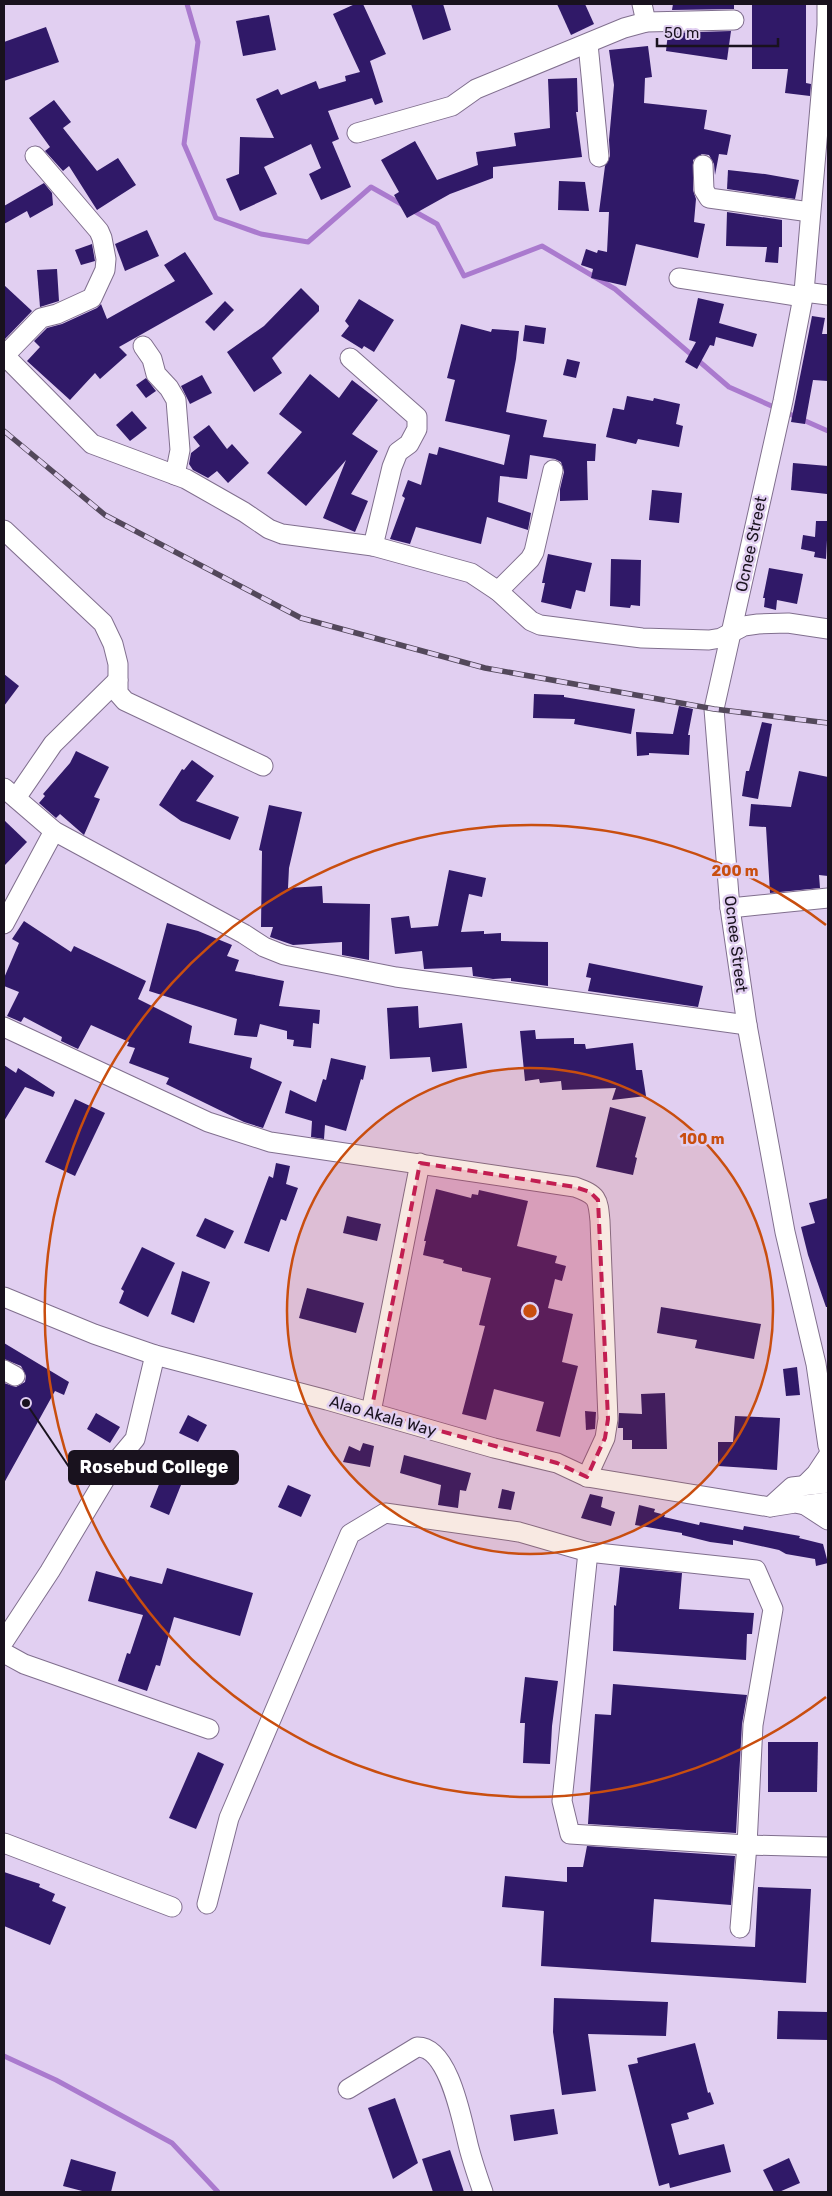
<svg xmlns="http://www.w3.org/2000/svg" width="832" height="2196" viewBox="0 0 832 2196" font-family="Rubik,sans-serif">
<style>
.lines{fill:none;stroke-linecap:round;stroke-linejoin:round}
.stream{stroke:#aa7ace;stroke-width:5}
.building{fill:#301968}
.minor-casing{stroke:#806f8e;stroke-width:21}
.minor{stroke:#fff;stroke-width:19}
.rail-casing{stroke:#53485b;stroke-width:5.5}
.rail{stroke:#e1cff1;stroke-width:4;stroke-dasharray:11;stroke-linecap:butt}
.marked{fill:#c2185b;fill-opacity:0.2;stroke:#c2185b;stroke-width:4;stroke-dasharray:10 6;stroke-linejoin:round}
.ring{fill:none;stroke:#c94e0f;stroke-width:2.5}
.labels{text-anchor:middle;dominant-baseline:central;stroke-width:5;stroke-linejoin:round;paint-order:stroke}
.street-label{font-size:16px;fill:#19121e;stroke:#e1cff1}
.centre{fill:#c94e0f;stroke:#e1cff1;stroke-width:2.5}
.ring-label{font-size:15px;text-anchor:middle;font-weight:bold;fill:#c94e0f;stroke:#e1cff1;stroke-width:5;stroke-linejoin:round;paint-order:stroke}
.leader{fill:none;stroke:#19121e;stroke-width:2}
.callout-dot{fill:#19121e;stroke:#e1cff1;stroke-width:2}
.callout{fill:#19121e;stroke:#19121e;stroke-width:2}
.callout-label{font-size:18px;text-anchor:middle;font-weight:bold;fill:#fff}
</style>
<rect width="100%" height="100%" fill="#e1cff1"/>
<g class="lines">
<g class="stream">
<path d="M187 4 198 42 184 144 216 218 261 234 308 242 371 187 403 205"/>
<path d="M412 210 437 224 464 276 542 246 615 289 729 387 828 431"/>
<path d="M4 2056 56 2080 172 2143 218 2192"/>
</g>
</g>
<g class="building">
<path d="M355 4H363L386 54 370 61 383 102 375 105 372 98 328 111 339 139 332 142 351 187 321 200 309 174 321 168 311 144 264 167 277 194 240 211 226 179 239 174 240 137 274 138 256 99 278 89 281 95 316 81 319 89 346 81 345 76 360 72 333 14Z"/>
<path d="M411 4H443L451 30 423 40Z"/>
<path d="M557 4H585L594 24 571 35Z"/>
<path d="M673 4H734V9L672 10Z"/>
<path d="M752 4H806V83L811 84 810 96 785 93 788 69H752Z"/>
<path d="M269 15 276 50 243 56 236 21Z"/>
<path d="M46 27 59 62 4 81V42Z"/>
<path d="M731 31 727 60 666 51 668 33Z"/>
<path d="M648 46 652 77 645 78 644 103 707 110 704 129 731 135 727 155 719 154 715 175 714 164 709 155 702 154 693 160V190L696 199 694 222 705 224 698 258 636 244 626 286 591 278 593 269 581 265 586 249 597 253 598 250 607 252 609 212H599L605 166 610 156 609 140 614 85 609 50Z"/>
<path d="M577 78 578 112H576L582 157 493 167V178L450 194 407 218 394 195 399 192 381 160 415 141 437 180 478 165 476 152 516 146 514 133 550 128 548 79Z"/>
<path d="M54 100 71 122 63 128 97 171 118 158 136 185 97 210 69 166 63 171 45 151 50 147 29 118Z"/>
<path d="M728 170 765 174 799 180 795 199 727 189Z"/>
<path d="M559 181 585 182 589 211 558 210Z"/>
<path d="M44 183 52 193 53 205 30 218 27 211 4 224V206Z"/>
<path d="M727 212 782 220V247H779L778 263 765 262 767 247 726 246Z"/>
<path d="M147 230 159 256 125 271 115 244Z"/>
<path d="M92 244 95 261 81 265 75 250Z"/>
<path d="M185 252 213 294 119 347 127 355 100 379 95 373 70 400 27 361 40 347 34 341 47 328 62 324 97 308 101 304 107 319 175 281 164 265Z"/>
<path d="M57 269 59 301 40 307 37 270Z"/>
<path d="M4 285 32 311 4 340Z"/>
<path d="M301 288 319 306V311L272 358 282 373 254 392 227 352 264 326Z"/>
<path d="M698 298 724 304 719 323 757 334 753 347 716 337 714 346 710 345 697 369 685 362 696 342 689 340Z"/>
<path d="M359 299 394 320 374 352 364 346 362 349 341 336 349 326 345 321Z"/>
<path d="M225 301 234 310 214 331 205 322Z"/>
<path d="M812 316 825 318 822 334H828V381L813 380 805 424 791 422Z"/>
<path d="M461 324 491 332 492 329 519 331 516 359 506 412 547 420 543 437 596 444 595 461H587L588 500 560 501V489L564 472 561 462 555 459 530 455 527 479 500 476 498 502 531 513 528 530 487 517 481 544 416 527 410 544 390 539 405 498 402 496 408 480 421 485 429 453 437 455 439 447 504 465 510 435 445 421 455 380 447 378Z"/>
<path d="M525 325 546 328 544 344 523 341Z"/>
<path d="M567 359 580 362 576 378 563 375Z"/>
<path d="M310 374 339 398 352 380 378 400 352 434 378 451 351 494 368 501 355 532 323 518 346 460 306 506 267 473 302 432 279 414Z"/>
<path d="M202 375 212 393 190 404 181 386Z"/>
<path d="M146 378 156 391 146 398 136 385Z"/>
<path d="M627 396 653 401 654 398 680 404 676 424 683 426 679 447 638 439 636 444 606 437 613 408 624 410Z"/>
<path d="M132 411 147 428 130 441 116 425Z"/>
<path d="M209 425 227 449 232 444 249 463 228 483 217 471 208 478 193 470 189 464 191 453 200 446 193 437Z"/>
<path d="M793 463 828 466 827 494 791 490Z"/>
<path d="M652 490 682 493 679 523 649 520Z"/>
<path d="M816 521H828L826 559 814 557 815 552 801 549 803 535 815 537Z"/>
<path d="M548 554 592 563 585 592 576 590 571 609 541 602 545 583H542Z"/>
<path d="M611 559 641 560 640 606 631 605 630 608 610 606Z"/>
<path d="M769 568 803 574 797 604 777 600 776 610 764 607 765 598H763Z"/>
<path d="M4 674 19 686 4 706Z"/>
<path d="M534 694 564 695V697L635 709 631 734 574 724 575 719 533 718Z"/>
<path d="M679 706 693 709 688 735H690L689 755 649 753V755L637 756 636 732 673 734Z"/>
<path d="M762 722 772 724 758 799 742 796 746 771H749Z"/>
<path d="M76 751 109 767 94 797 100 799 84 835 60 814 56 818 39 803 45 796 43 794 70 763Z"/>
<path d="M192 760 214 776 196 801 239 817 230 840 181 821 159 805 182 769 184 770Z"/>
<path d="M799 771 828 777V876L819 875 820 888 770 893 766 827 749 826 751 804 791 807Z"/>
<path d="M269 805 302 812 289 868 288 888 322 886 323 903 370 904 369 960 342 955V942L293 945 270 937 273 927H261L262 851 259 850Z"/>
<path d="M4 820 27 842 4 866Z"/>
<path d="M449 870 486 878 482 897 469 894 461 932 484 931V934L501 933V941L548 942V986L511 981V978L493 979 473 976 472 967 424 969 422 951 395 954 391 918 409 916 411 928 438 926Z"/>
<path d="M24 921 71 952 74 946 146 981 138 999 192 1026 189 1043 252 1058 250 1068 282 1082 263 1128 244 1122 166 1084 169 1078 129 1063 135 1048 127 1046 129 1042 91 1025 78 1049 61 1041 62 1037 24 1017 21 1022 7 1016 19 992 4 986V978L19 943 12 939Z"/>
<path d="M167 923 198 931 232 945 227 956 239 960 235 971 284 981 279 1006 320 1010 319 1024 313 1023 311 1048 293 1046 294 1040 287 1039V1031L260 1024 257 1037 234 1035 237 1019 149 991Z"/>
<path d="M589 963 703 986 698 1007 588 991 591 978 586 977Z"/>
<path d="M418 1006 419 1028 462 1023 467 1068 432 1072 430 1057 390 1059 387 1008Z"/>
<path d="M535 1030 536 1039 574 1038V1044H585L586 1049 633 1043 636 1070H642L646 1096 612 1100 616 1088 562 1090 561 1081 540 1083 539 1079 525 1081 520 1031Z"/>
<path d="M331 1058 366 1066 363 1080 361 1079 346 1131 325 1125 324 1139 311 1137 312 1121 285 1113 290 1090 316 1102 323 1079 326 1080Z"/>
<path d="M4 1065 16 1073 18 1068 55 1092 53 1097 25 1087 4 1121Z"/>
<path d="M75 1099 105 1113 75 1176 45 1162Z"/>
<path d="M610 1107 646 1117 635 1157 637 1158 633 1175 596 1167Z"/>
<path d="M276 1163 290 1166 286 1184 298 1188 286 1221 281 1219 269 1252 244 1243 269 1176 273 1178Z"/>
<path d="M436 1189 471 1198 472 1194 478 1195 479 1190 528 1201 517 1246 557 1256 555 1263 566 1266 562 1281 555 1279 548 1308 573 1314 562 1362 578 1366 560 1437 536 1431 544 1402 494 1389 486 1420 462 1414 485 1326 479 1325 491 1278 462 1271V1268L443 1263 444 1260 423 1255 426 1241H424Z"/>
<path d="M828 1198V1307H826L808 1255 801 1227 815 1223 809 1203Z"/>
<path d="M347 1216 381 1224 377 1241 343 1233Z"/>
<path d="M205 1218 234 1231 225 1249 196 1236Z"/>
<path d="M142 1247 175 1263 148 1317 119 1303 124 1291 121 1289Z"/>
<path d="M182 1271 210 1282 194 1323 171 1314Z"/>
<path d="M307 1288 364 1303 356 1333 299 1318Z"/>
<path d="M661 1307 761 1324 754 1359 695 1348 697 1340 657 1333Z"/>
<path d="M4 1343 69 1382 64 1395 55 1391 4 1483V1383L16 1387 25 1382 26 1376 21 1366 4 1359Z"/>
<path d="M797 1367 800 1395 786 1396 783 1369Z"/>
<path d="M665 1393 667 1449H632V1440H623V1428H618L619 1413 642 1414 641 1394Z"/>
<path d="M585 1411 596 1412 595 1429 586 1430Z"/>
<path d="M96 1413 120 1427 110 1443 87 1429Z"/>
<path d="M188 1415 207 1425 198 1442 179 1433Z"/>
<path d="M735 1416 780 1418 777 1470 718 1466V1442H733Z"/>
<path d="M363 1443 374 1446 370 1467 343 1462 349 1446 360 1451Z"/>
<path d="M404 1455 471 1473 466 1491 460 1490 458 1508 438 1505 441 1485 400 1473Z"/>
<path d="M164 1472 183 1480 169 1515 150 1507Z"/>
<path d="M288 1485 311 1495 301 1517 278 1507Z"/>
<path d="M502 1489 515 1492 511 1510 498 1508Z"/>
<path d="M590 1494 603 1497 601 1507 615 1512 611 1526 581 1518Z"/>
<path d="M639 1505 655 1509 654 1512 665 1515 664 1517 699 1525 700 1522 743 1530 744 1526 800 1536 799 1538 823 1544 828 1563 816 1566 815 1559 786 1554 779 1550 733 1540V1545L710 1542 682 1535V1533L635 1525Z"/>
<path d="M620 1567 682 1573 679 1609 754 1613 752 1634H747L746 1660 613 1651 614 1605 616 1606Z"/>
<path d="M167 1568 253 1593 240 1636 174 1617 160 1666 156 1665 147 1691 118 1681 127 1653 130 1654 143 1615 88 1601 96 1571 128 1580 130 1576 162 1584Z"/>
<path d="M525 1677 558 1681 552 1726 550 1764 523 1763 525 1723H520Z"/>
<path d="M613 1684 747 1695 742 1724 736 1833 588 1824 595 1714 611 1715Z"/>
<path d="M768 1742H818L817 1792H768Z"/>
<path d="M198 1752 224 1764 196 1829 169 1818Z"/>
<path d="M587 1846 735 1856 731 1905 654 1899 651 1942 755 1947 758 1887 811 1889 806 1983 541 1966 544 1911 502 1907 505 1876 567 1882V1867H583Z"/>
<path d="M4 1872 40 1884 39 1887 55 1894 52 1901 66 1907 50 1945 4 1926Z"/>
<path d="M554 1998 668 2002 666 2036 588 2034 596 2091 562 2095 553 2032Z"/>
<path d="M778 2011 828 2012V2040L777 2039Z"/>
<path d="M695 2043 708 2093 710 2092 714 2104 687 2113 689 2119 671 2124 679 2155 724 2144 731 2172 670 2188 669 2183 659 2186 628 2065 638 2063 637 2058Z"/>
<path d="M395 2098 418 2163 393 2179 368 2108Z"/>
<path d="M554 2109 558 2134 514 2141 510 2115Z"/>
<path d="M450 2150 464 2192H433L422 2159Z"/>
<path d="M789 2158 800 2183 779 2192H774L763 2170Z"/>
<path d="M71 2159 116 2172 111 2192H86L63 2186Z"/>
</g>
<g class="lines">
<g class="minor-casing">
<g id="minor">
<path d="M642 4 646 22"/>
<path d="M827 4V25L804 292 783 401 714 709 730 908 747 1025 785 1232 816 1364 828 1446"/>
<path d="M588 44 599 157"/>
<path d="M357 133 452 106 476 89 624 28 646 22 734 20"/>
<path d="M703 165 704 190 709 198 810 212"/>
<path d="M679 278 803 297"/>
<path d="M804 292 828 295"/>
<path d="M143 346 152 359 156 374 169 388 176 400 180 450 175 475"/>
<path d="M4 355 92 444 186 479 244 512 269 529 282 534 373 546 471 573 498 591 531 621 540 625 642 638 709 640 721 638 744 626 758 624 788 623 828 629"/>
<path d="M4 356 41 318 57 314 92 298 105 270 106 259 102 238 99 231 35 156"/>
<path d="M350 358 417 417V429L409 444 398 452 392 467 373 546"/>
<path d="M4 530 103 623 113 644 118 664V693L125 701 263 766"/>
<path d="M498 591 530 559 534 552 553 470"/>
<path d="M4 788 54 831 244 934 264 947 284 955 396 977 747 1025"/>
<path d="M16 798 53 744 118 680"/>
<path d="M730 908 828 898"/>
<path d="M4 924 54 831"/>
<path d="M4 1027 208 1122 270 1142 575 1187C598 1195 598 1199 600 1221L608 1419 605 1438 587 1477"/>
<path d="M4 1297 94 1334 155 1355 327 1400 494 1448 557 1463 587 1477 770 1507 795 1503 805 1505 828 1502"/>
<path d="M4 1370 15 1376"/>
<path d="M371 1412 420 1163"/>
<path d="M806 1484 816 1474 828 1456"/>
<path d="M805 1505 828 1520"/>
<path d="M770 1507 792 1487 828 1483"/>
<path d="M588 1552 562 1801 570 1834 747 1845 828 1847"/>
<path d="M4 1641 50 1571 114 1464 135 1439 155 1355"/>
<path d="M4 1653 24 1664 209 1729"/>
<path d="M4 1843 172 1907"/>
<path d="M207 1904 229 1818 350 1534 385 1513 519 1532 588 1552 756 1570 773 1609 753 1725 747 1845 740 1928"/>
<path d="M348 2089 417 2047C448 2046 461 2116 467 2140 471 2158 477 2175 483 2192"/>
</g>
</g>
<use href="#minor" class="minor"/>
<g class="rail-casing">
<path id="rail" d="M4 431 105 515 301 618 485 668 714 709 828 723"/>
</g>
<use href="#rail" class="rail"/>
</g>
<path class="marked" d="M420 1163 575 1187 590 1192 598 1200 608 1419 605 1438 587 1477 557 1463 371 1412Z"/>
<circle cx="530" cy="1311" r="243" fill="#c94e0f" fill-opacity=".12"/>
<g class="ring">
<circle cx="530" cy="1311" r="243"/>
<path d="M826 1697A486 486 0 1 1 826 925"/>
</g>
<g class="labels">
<g class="street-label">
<text transform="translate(751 544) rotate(-78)">Ocnee Street</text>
<text transform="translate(736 944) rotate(83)">Ocnee Street</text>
<text transform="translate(383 1416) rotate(16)">Alao Akala Way</text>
</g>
</g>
<circle cx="530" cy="1311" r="8" class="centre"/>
<g class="ring-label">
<text x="735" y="876">200 m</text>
<text x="702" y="1144">100 m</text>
</g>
<path class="leader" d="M26 1403L69 1467"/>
<circle class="callout-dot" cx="26" cy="1403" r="5"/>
<rect class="callout" x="69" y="1451" width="169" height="33" rx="5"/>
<g class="callout-label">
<text x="154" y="1473">Rosebud College</text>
</g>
<rect width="832" height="2196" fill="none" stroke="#19121e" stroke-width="10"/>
<path d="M657 38v8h121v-8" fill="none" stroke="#19121e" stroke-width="2.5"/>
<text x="664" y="38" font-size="15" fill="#19121e" stroke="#e1cff1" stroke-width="4" paint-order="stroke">50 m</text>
</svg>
